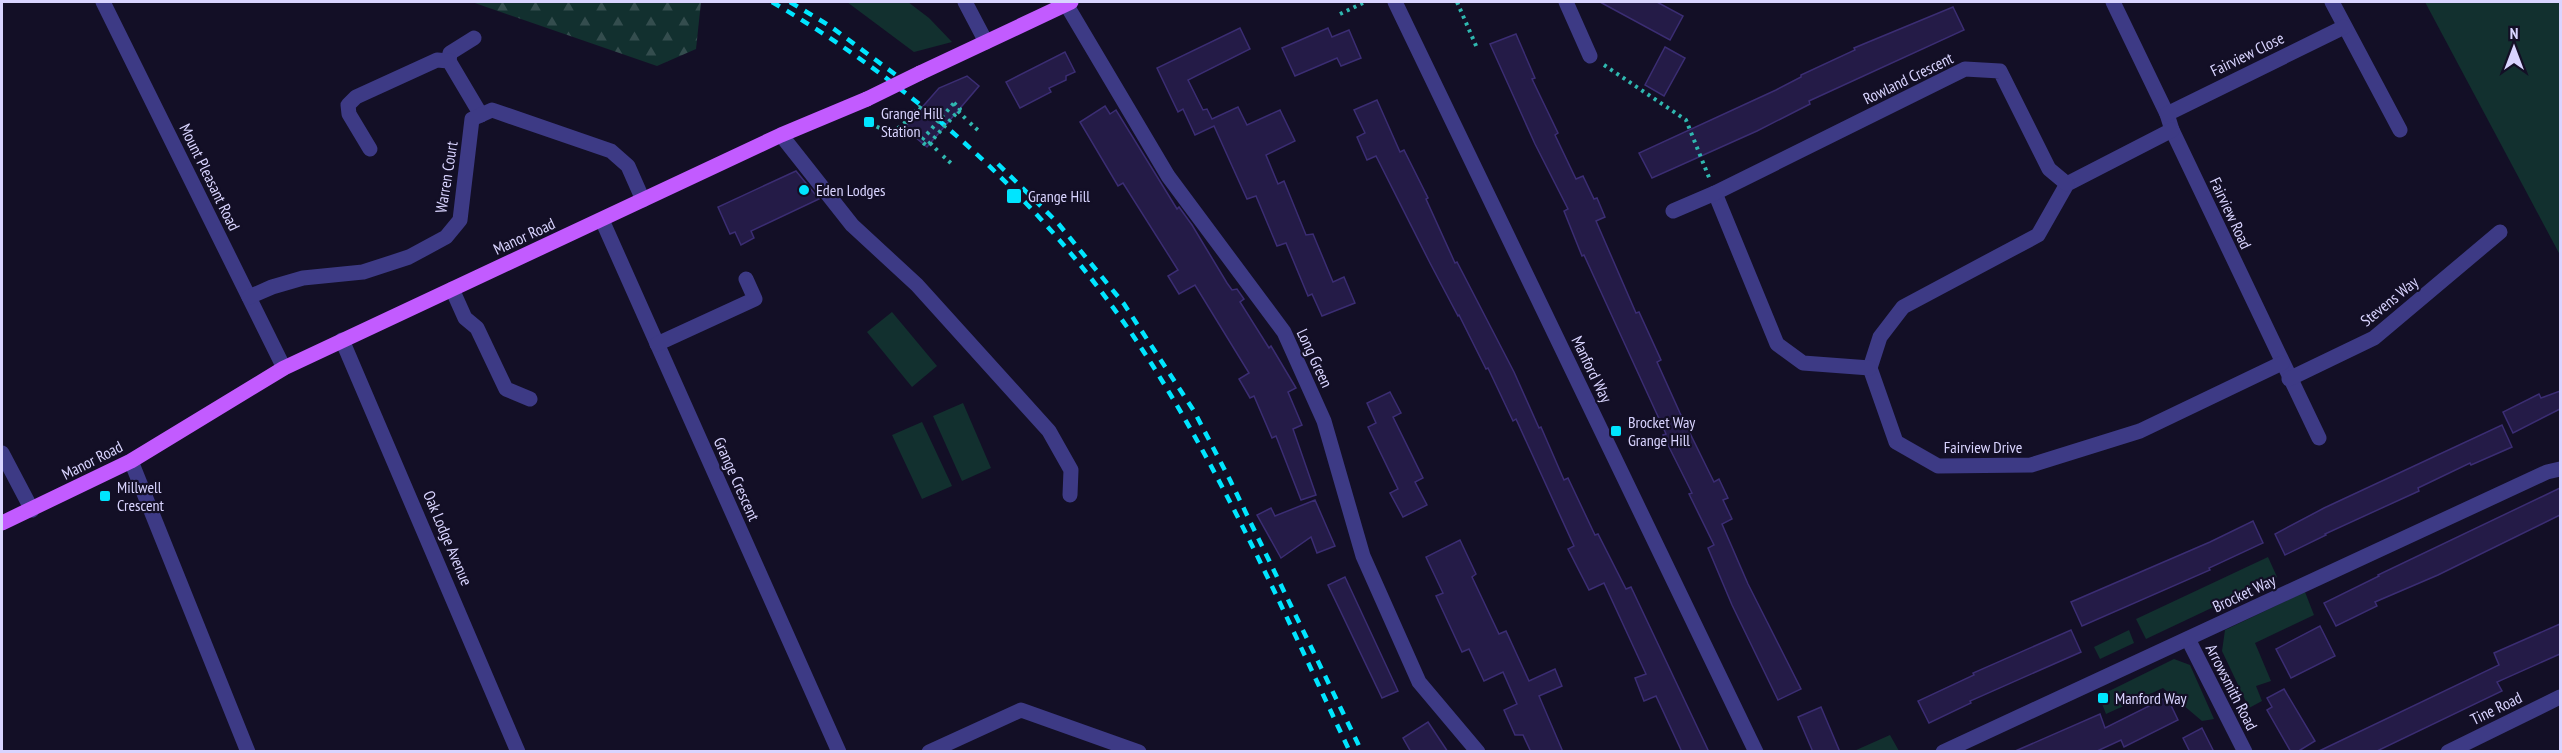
<svg xmlns="http://www.w3.org/2000/svg" width="2562" height="753" viewBox="0 0 2562 753" font-family="'PT Sans Narrow',sans-serif">
<style>
.grass{fill:#12302f}
.forest{fill:url(#forest-firs)}
.building{fill:#241b47;stroke:#3b2d73;stroke-width:1.5}
.lines{fill:none;stroke-linecap:round;stroke-linejoin:round}
.path{stroke:#2fb8b0;stroke-width:4;stroke-dasharray:3 4.5;stroke-linecap:butt}
.minor{stroke:#3d3a85;stroke-width:15}
.major{stroke:#c25bff;stroke-width:15}
.rail{stroke:#00e5ff;stroke-width:4.5;stroke-dasharray:9 8;stroke-linecap:butt}
.path-bridge{stroke:#2fb8b0;stroke-width:4;stroke-dasharray:3 4.5;stroke-linecap:butt}
.major-bridge{stroke:#c25bff;stroke-width:15}
.poi-dot{fill:#00e5ff;stroke:#130f26;stroke-width:2}
.labels{text-anchor:middle;dominant-baseline:central;stroke-width:4.5;stroke-linejoin:round;paint-order:stroke}
.street-label{font-size:16px;fill:#d9d4ff;stroke:#130f26}
.poi-label{font-size:16px;fill:#d9d4ff;stroke:#130f26;text-anchor:start}
</style>
<defs>
<pattern id="forest-firs" width="22" height="20" patternUnits="userSpaceOnUse" patternTransform="scale(1.5)"><rect width="22" height="20" fill="#12302f"/><path d="M5 1l3.5 6h-7zM16 11l3.5 6h-7z" fill="#344d4e"/></pattern>
</defs>
<rect width="100%" height="100%" fill="#130f26"/>
<g class="grass">
<path d="M847 2H908L929 18 952 42 914 52Z"/>
<path d="M2425 2H2560V255Z"/>
<path d="M892 312 937 366 912 387 867 332Z"/>
<path d="M963 403 991 468 962 481 933 416Z"/>
<path d="M922 422 952 486 922 499 892 435Z"/>
<path d="M2268 557 2277 577 2146 639 2136 619Z"/>
<path d="M2305 592 2314 615 2255 643 2271 681 2256 686 2262 701 2249 708 2222 651 2225 630Z"/>
<path d="M2129 630 2134 643 2100 659 2094 647Z"/>
<path d="M2174 659 2190 665 2214 719 2202 721 2163 688 2106 714 2099 696Z"/>
<path d="M1890 735 1899 751H1854Z"/>
</g>
<path class="forest" d="M472 2H701L696 49 657 66Z"/>
<g class="building">
<path d="M1600 2H1657L1683 16 1670 40Z"/>
<path d="M1953 7 1964 30 1809 101 1810 104 1757 131 1652 178 1639 153 1776 90 1801 77V75L1855 50 1854 48Z"/>
<path d="M1240 28 1250 49 1188 80 1203 110 1207 109 1212 119 1238 107 1247 125 1280 110 1295 141 1266 155 1278 184 1284 181 1306 235 1313 234 1333 282 1344 277 1355 303 1322 316 1312 294 1308 296 1286 243 1277 246 1256 196 1247 199 1214 126 1195 135 1183 109 1178 112 1157 68Z"/>
<path d="M1328 28 1332 37 1349 30 1361 58 1341 66 1337 58 1295 76 1282 48Z"/>
<path d="M1516 34 1535 78 1532 79 1558 133 1555 135 1576 179 1583 176 1594 199 1597 198 1605 217 1596 221 1636 313 1639 312 1661 360 1657 362 1680 413 1714 482 1719 479 1728 498 1723 500 1732 519 1722 524 1748 584 1801 689 1778 700 1732 605 1708 548 1714 545 1689 494 1692 493 1663 435 1666 434 1584 255 1582 256 1564 211 1568 209 1535 144 1490 44Z"/>
<path d="M1665 47 1685 58 1664 96 1645 85Z"/>
<path d="M1065 52 1075 72 1066 76V80L1049 88 1051 92 1020 108 1006 82Z"/>
<path d="M967 76 979 86 927 147 904 128 939 88Z"/>
<path d="M1377 100 1400 152 1404 150 1428 198 1426 199 1455 263 1457 262 1514 372 1539 428 1541 427 1564 480 1568 478 1595 535 1598 534 1626 589 1631 587 1709 752H1682L1656 696 1644 701 1635 678 1646 674 1604 583 1589 590 1568 549 1574 546 1516 419 1513 421 1488 368 1486 369 1459 315 1458 316 1430 263 1376 156 1367 160 1357 137 1365 133 1354 110Z"/>
<path d="M1105 106 1110 114 1116 110 1177 209 1179 207 1192 225 1227 283 1232 290 1237 289 1244 299 1240 302 1269 348 1271 346 1296 388 1288 392 1302 425 1293 429 1316 495 1301 500 1276 436 1272 438 1254 396 1250 398 1239 379 1249 373 1195 285 1179 294 1168 276 1178 270 1123 183 1118 186 1080 122Z"/>
<path d="M796 171 819 199 751 231 754 238 741 245 735 232 730 234 718 207Z"/>
<path d="M2560 391V409L2513 433 2503 412 2539 394 2541 398Z"/>
<path d="M1390 392 1401 413 1393 417 1423 478 1415 482 1427 505 1403 517 1390 493 1398 489 1368 427 1376 423 1367 403Z"/>
<path d="M2502 425 2512 447 2471 465 2470 463 2418 488 2419 491 2325 534 2326 535 2285 555 2275 534 2324 508Z"/>
<path d="M2560 488V515L2438 575 2375 602 2377 606 2336 626 2324 603 2379 576 2378 575Z"/>
<path d="M1315 500 1335 546 1317 553 1311 537 1281 558 1257 515 1271 508 1275 516Z"/>
<path d="M2253 521 2263 543 2209 568 2210 570 2082 626 2071 602 2210 542Z"/>
<path d="M1460 540 1476 574 1472 577 1499 634 1506 631 1529 681 1555 669 1562 686 1539 696 1563 752H1531L1523 735H1515L1504 710 1517 704 1503 672 1484 681 1469 649 1462 652 1436 596 1443 593 1426 557Z"/>
<path d="M1345 577 1398 691 1382 698 1328 585Z"/>
<path d="M2560 624V654L2497 682 2502 691 2375 752H2317L2499 665 2494 653Z"/>
<path d="M2320 626 2335 656 2291 678 2276 649Z"/>
<path d="M2071 630 2081 652 1970 701 1971 703 1929 723 1918 701 1974 675 1973 673Z"/>
<path d="M2284 689 2315 741 2297 752H2291L2267 710 2272 707 2267 698Z"/>
<path d="M2167 697 2178 720 2124 747 2121 740 2095 752H2013L2100 714 2105 728Z"/>
<path d="M1821 707 1840 752H1813L1798 717Z"/>
<path d="M1428 722 1448 752H1411L1403 738Z"/>
<path d="M2202 728 2214 752H2190L2183 738Z"/>
</g>
<g class="lines">
<g class="path">
<path d="M1457 2 1477 48"/>
<path d="M1340 14 1365 2"/>
<path d="M1604 65 1686 120 1710 180"/>
<path d="M958 111 967 120"/>
<path d="M864 118C893 140 898 131 919 107L922 109"/>
<path d="M970 123 981 133"/>
<path d="M930 143 940 153"/>
<path d="M943 156 953 165"/>
</g>
<g class="minor">
<path d="M103 2 284 368"/>
<path d="M965 2 986 42"/>
<path d="M1395 2 1756 752"/>
<path d="M1566 2 1590 56"/>
<path d="M2113 2 2167 114 2172 130 2319 438"/>
<path d="M2332 2 2400 130"/>
<path d="M1066 4 1168 176 1284 332 1324 421 1363 556 1419 682 1478 752"/>
<path d="M449 61 450 53 474 38"/>
<path d="M2167 114 2344 27"/>
<path d="M2172 130 2067 184 2038 235 1903 307 1880 337 1870 368 1896 442 1938 466 2031 465 2140 431 2282 363"/>
<path d="M781 135 852 225 917 285 1049 431 1071 470 1070 495"/>
<path d="M370 149 349 114 348 105 356 97 437 60 449 61 481 115"/>
<path d="M1715 193 1777 344 1803 363 1870 368"/>
<path d="M1673 211 1715 193 1965 69 2000 71 2049 169 2067 184"/>
<path d="M602 220 839 752"/>
<path d="M452 289 465 318 477 328 506 389 530 399"/>
<path d="M249 297 272 287 303 278 363 272 409 257 446 237 460 220 472 119 492 110 611 151 628 166 643 200"/>
<path d="M342 340 518 752"/>
<path d="M657 344 755 299 746 279"/>
<path d="M2289 379 2374 338 2500 232"/>
<path d="M2 453 32 510"/>
<path d="M131 461 248 752"/>
<path d="M2188 639 2245 752"/>
<path d="M929 752 1021 710 1139 752"/>
<path d="M1943 752 2547 472 2560 469"/>
<path d="M2448 752 2560 697"/>
</g>
<g class="major">
<path d="M920 73 1071 2"/>
<path d="M2 523 131 461 284 368 781 135 867 99"/>
</g>
<g class="rail">
<path d="M772 2C923 90 1057 215 1151 363 1229 486 1288 621 1350 752"/>
<path d="M790 2 830 26 904 81"/>
<path d="M998 164 1057 222 1124 304 1194 411 1230 480 1362 752"/>
</g>
<path class="path-bridge" d="M954 103 960 109 927 146 921 141Z"/>
<path class="major-bridge" d="M867 99 920 73"/>
</g>
<g class="poi-dot">
<rect x="863" y="116" width="12" height="12" rx="3"/>
<circle cx="804" cy="190" r="6"/>
<rect x="1006" y="188" width="16" height="16" rx="3"/>
<rect x="1610" y="425" width="12" height="12" rx="3"/>
<rect x="99" y="490" width="12" height="12" rx="3"/>
<rect x="2097" y="692" width="12" height="12" rx="3"/>
</g>
<g class="labels">
<g class="street-label">
<text transform="translate(2247 54) rotate(-26)">Fairview Close</text>
<text transform="translate(1908 78) rotate(-26)">Rowland Crescent</text>
<text transform="translate(210 177) rotate(64)">Mount Pleasant Road</text>
<text transform="translate(446 177) rotate(-81)">Warren Court</text>
<text transform="translate(2231 213) rotate(65)">Fairview Road</text>
<text transform="translate(524 236) rotate(-25)">Manor Road</text>
<text transform="translate(2389 301) rotate(-39)">Stevens Way</text>
<text transform="translate(1315 358) rotate(65)">Long Green</text>
<text transform="translate(1592 369) rotate(64)">Manford Way</text>
<text x="1983" y="447">Fairview Drive</text>
<text transform="translate(92 460) rotate(-27)">Manor Road</text>
<text transform="translate(737 479) rotate(66)">Grange Crescent</text>
<text transform="translate(448 538) rotate(67)">Oak Lodge Avenue</text>
<text transform="translate(2244 593) rotate(-25)">Brocket Way</text>
<text transform="translate(2232 687) rotate(63)">Arrowsmith Road</text>
<text transform="translate(2496 708) rotate(-26)">Tine Road</text>
</g>
<g class="poi-label">
<text x="881" y="113">Grange Hill<tspan x="881" dy="18">Station</tspan></text>
<text x="816" y="190">Eden Lodges</text>
<text x="1028" y="196">Grange Hill</text>
<text x="1628" y="422">Brocket Way<tspan x="1628" dy="18">Grange Hill</tspan></text>
<text x="117" y="487">Millwell<tspan x="117" dy="18">Crescent</tspan></text>
<text x="2115" y="698">Manford Way</text>
</g>
</g>
<rect width="2562" height="753" fill="none" stroke="#d9d4ff" stroke-width="6"/>
<g transform="translate(2514 48)" stroke="#130f26" stroke-width="4.5" paint-order="stroke">
<path d="M0-4.5L10 22L0 15L-10 22Z" fill="#d9d4ff"/>
<text y="-9" font-size="16" font-weight="bold" text-anchor="middle" fill="#d9d4ff">N</text>
</g>
</svg>
